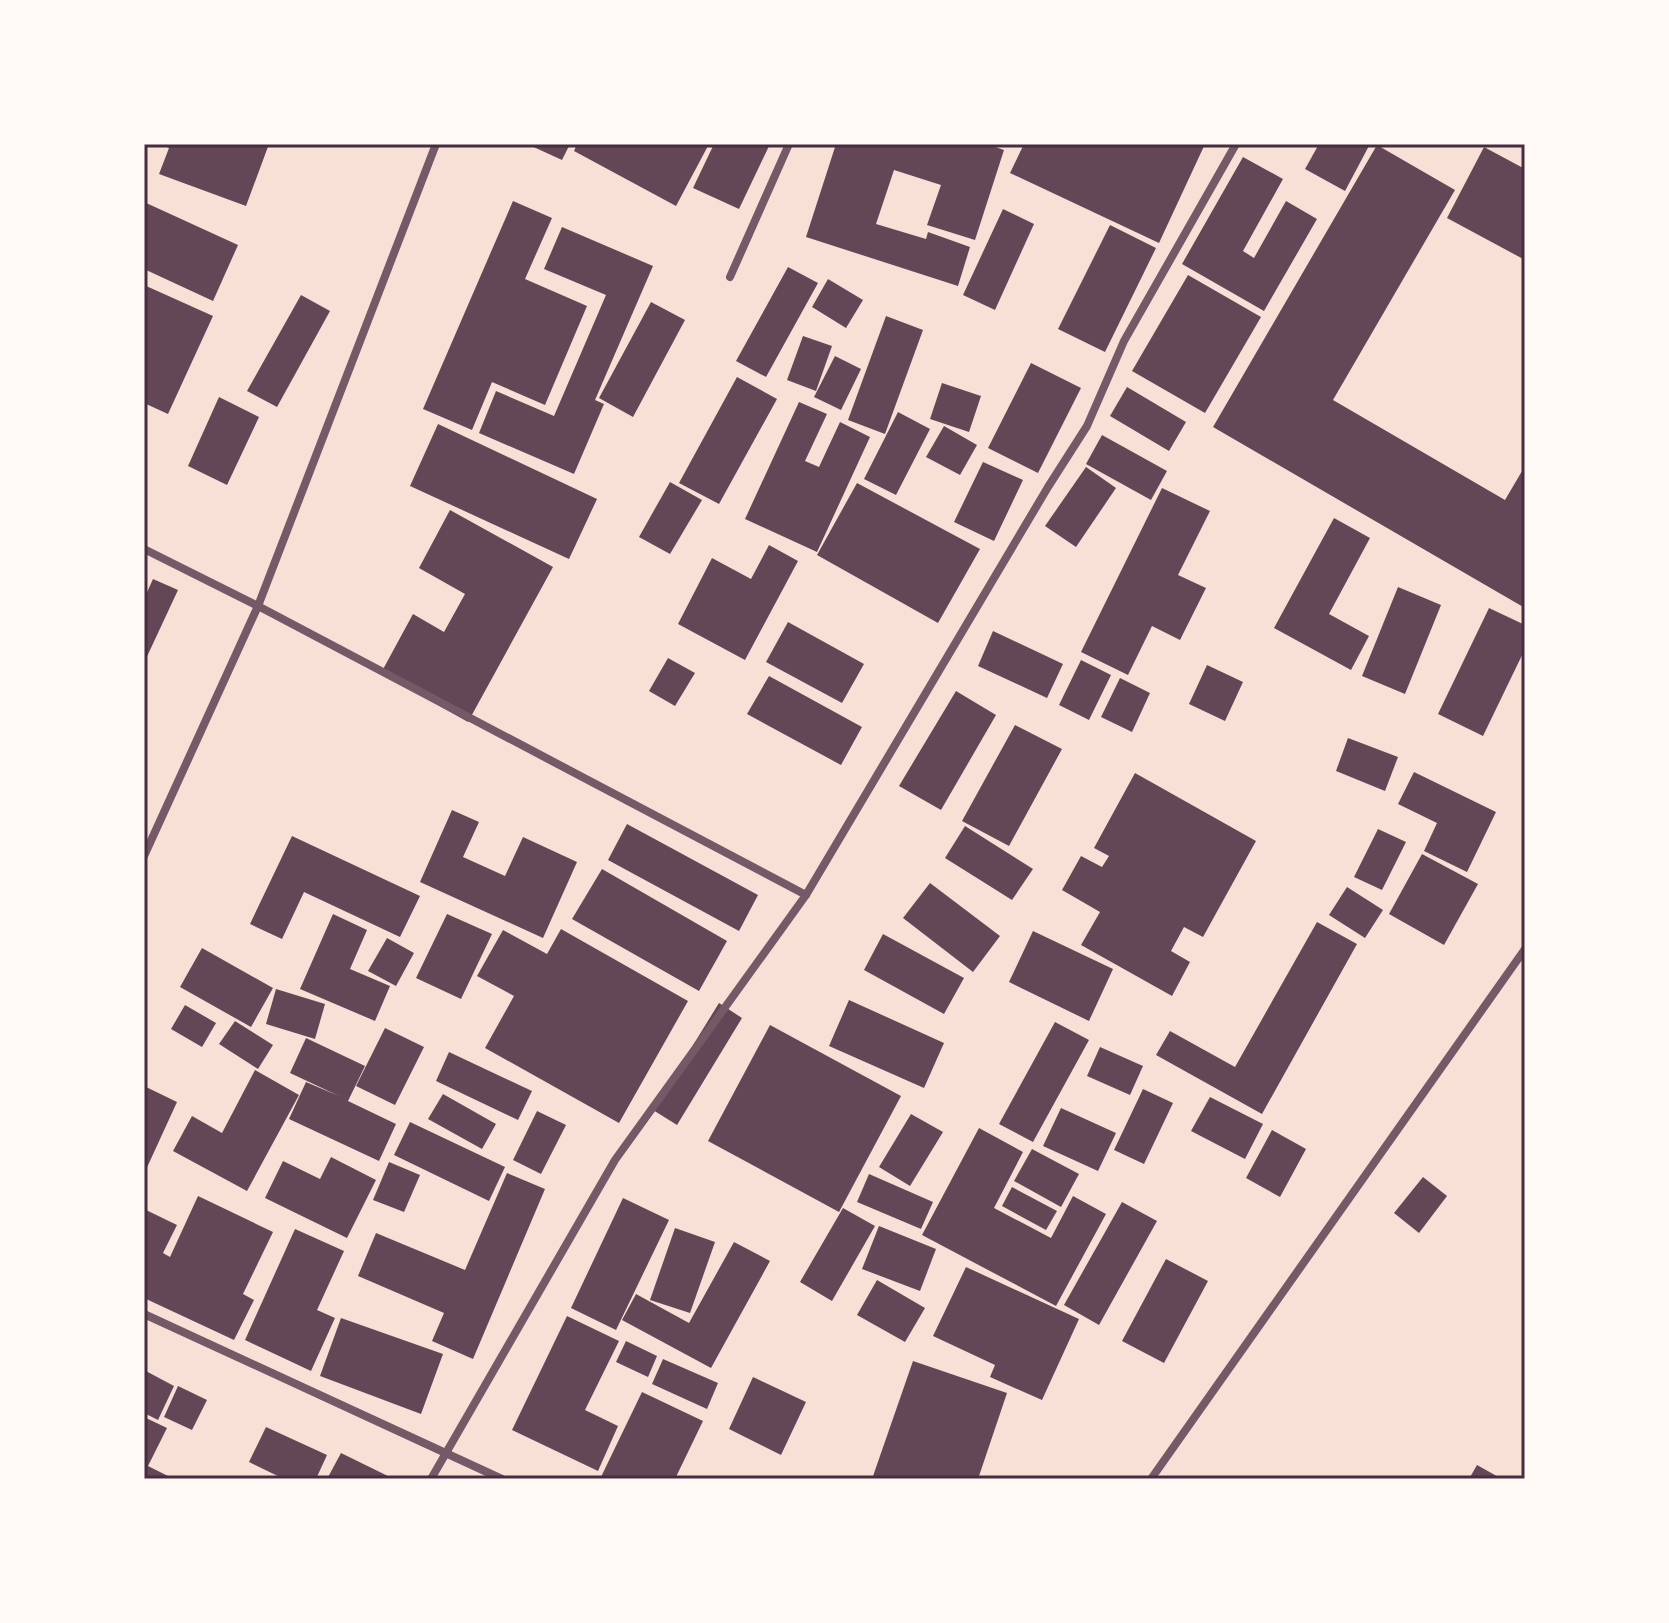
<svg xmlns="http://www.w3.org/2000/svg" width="1669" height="1623" viewBox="0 0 1669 1623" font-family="'DejaVu Sans',sans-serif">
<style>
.building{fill:#644757}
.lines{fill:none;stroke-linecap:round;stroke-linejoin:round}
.minor{stroke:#755966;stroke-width:8}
.neatline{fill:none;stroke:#4a2c40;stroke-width:3}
</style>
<rect width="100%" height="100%" fill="#f7e1d7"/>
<g class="building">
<path d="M160 144H269L246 206 159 174 169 148Z"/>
<path d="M527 144H570L562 160Z"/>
<path d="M577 144H709L676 206 574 151Z"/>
<path d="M714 144H770L739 209 693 188Z"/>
<path d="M836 144H987L1004 150 975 240 927 225 941 185 894 170 876 224 926 239 928 232 970 247 958 286 806 237Z"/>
<path d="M1024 144H1205L1159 243 1010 173Z"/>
<path d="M1319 144H1370L1345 191 1305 169Z"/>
<path d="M1377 145 1455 190 1333 400 1505 500 1525 466V608L1213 427Z"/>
<path d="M1484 147 1525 169V260L1447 218Z"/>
<path d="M1243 157 1283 179 1243 251 1254 258 1286 201 1317 219 1264 311 1182 264Z"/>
<path d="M513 201 552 218 525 279 587 306 545 405 492 382 472 430 423 409Z"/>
<path d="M144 202 238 245 213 301 144 269Z"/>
<path d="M1003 209 1034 224 995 310 963 295Z"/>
<path d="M1110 225 1156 248 1105 352 1058 329Z"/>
<path d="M562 227 653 266 595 400 604 404 574 474 479 433 496 391 554 416 606 295 544 269Z"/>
<path d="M788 267 818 283 766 377 736 361Z"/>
<path d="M1188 275 1261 317 1205 413 1132 371Z"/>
<path d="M828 279 863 300 846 328 812 307Z"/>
<path d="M144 285 213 316 168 414 144 403Z"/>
<path d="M301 295 330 311 277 407 247 391Z"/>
<path d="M651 302 685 320 633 417 599 398Z"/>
<path d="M886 316 923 330 885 434 848 420Z"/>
<path d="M803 336 832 346 816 391 787 380Z"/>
<path d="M835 356 861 369 841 410 814 397Z"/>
<path d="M1031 363 1081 388 1038 473 988 448Z"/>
<path d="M737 377 777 399 719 504 679 483Z"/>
<path d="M942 383 981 396 969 432 930 419Z"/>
<path d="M1127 387 1186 422 1169 451 1110 416Z"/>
<path d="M219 397 259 417 227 485 188 466Z"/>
<path d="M799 402 827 414 805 461 819 467 840 422 870 437 817 552 745 519Z"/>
<path d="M898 412 930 429 896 495 864 479Z"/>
<path d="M438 424 597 499 569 559 410 486Z"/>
<path d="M944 426 977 445 960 475 926 457Z"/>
<path d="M1102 435 1167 471 1151 500 1086 464Z"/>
<path d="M983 462 1023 480 994 541 954 522Z"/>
<path d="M1086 467 1116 488 1076 547 1045 526Z"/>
<path d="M670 482 702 500 670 554 639 537Z"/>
<path d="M857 483 980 549 938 623 817 555Z"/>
<path d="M1162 488 1210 511 1178 575 1206 588 1180 640 1152 626 1128 675 1081 652Z"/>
<path d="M450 510 553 567 468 722 381 673 413 614 444 632 465 594 419 568Z"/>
<path d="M1334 518 1370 538 1329 614 1369 636 1351 670 1274 628Z"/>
<path d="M769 545 798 561 745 660 678 624 712 558 751 579Z"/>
<path d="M153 579 178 590 144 663V599Z"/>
<path d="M1398 587 1441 605 1405 694 1362 676Z"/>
<path d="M1489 608 1525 625V649L1483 736 1438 714Z"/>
<path d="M788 622 864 664 842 703 766 662Z"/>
<path d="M993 631 1063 664 1047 698 978 666Z"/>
<path d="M668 658 695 673 675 706 649 691Z"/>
<path d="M1081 660 1111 675 1089 720 1059 705Z"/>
<path d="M1207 665 1243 682 1225 721 1189 704Z"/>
<path d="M769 676 862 727 841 765 747 714Z"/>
<path d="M1120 678 1150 693 1132 732 1101 717Z"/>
<path d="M956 691 996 715 941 810 899 786Z"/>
<path d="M1015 725 1062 749 1009 846 962 821Z"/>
<path d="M1348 738 1398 757 1385 791 1336 771Z"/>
<path d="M1414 772 1496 812 1467 872 1424 851 1437 823 1398 804Z"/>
<path d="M1135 773 1256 841 1203 937 1184 927 1171 951 1190 962 1172 996 1081 945 1100 912 1062 890 1081 856 1102 867 1109 856 1094 848Z"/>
<path d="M452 810 479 822 463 857 505 876 523 837 577 862 543 938 420 882Z"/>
<path d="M627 824 758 895 739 931 608 860Z"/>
<path d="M965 826 1033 869 1012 900 945 858Z"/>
<path d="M1378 829 1406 842 1382 890 1354 877Z"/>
<path d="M292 836 420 896 400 937 304 892 282 939 250 924Z"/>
<path d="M1422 854 1478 884 1444 945 1389 914Z"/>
<path d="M602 869 727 941 699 991 572 919Z"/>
<path d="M930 883 1000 936 973 972 903 918Z"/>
<path d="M1347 887 1383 910 1365 938 1329 915Z"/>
<path d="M333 914 367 930 350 969 390 986 375 1021 300 989Z"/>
<path d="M447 914 492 934 461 999 416 978Z"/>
<path d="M1317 922 1357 944 1262 1114 1156 1055 1170 1031 1235 1067Z"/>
<path d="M561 929 688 1001 619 1123 485 1048 514 996 477 976 503 930 547 954Z"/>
<path d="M1033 931 1113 969 1089 1021 1009 982Z"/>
<path d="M883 934 964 978 944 1014 864 970Z"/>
<path d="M387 938 414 953 396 986 368 971Z"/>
<path d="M202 948 273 988 251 1027 180 987Z"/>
<path d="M276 989 325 1004 315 1039 266 1024Z"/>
<path d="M849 1000 944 1043 924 1088 829 1046Z"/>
<path d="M719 1003 742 1018 677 1125 653 1110Z"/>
<path d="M185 1005 216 1023 202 1047 171 1029Z"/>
<path d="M235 1021 273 1045 258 1069 219 1044Z"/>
<path d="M1055 1022 1089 1040 1033 1142 999 1124Z"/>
<path d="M770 1025 901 1096 839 1212 708 1141Z"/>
<path d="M385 1028 424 1047 395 1105 356 1086Z"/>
<path d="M306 1038 365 1066 348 1101 396 1124 379 1161 289 1119 306 1082 339 1096 290 1073Z"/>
<path d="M1100 1047 1143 1066 1130 1095 1087 1076Z"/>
<path d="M449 1052 532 1091 518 1120 436 1081Z"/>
<path d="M255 1070 299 1095 247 1191 173 1151 192 1116 222 1133Z"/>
<path d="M144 1086 177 1102 144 1174Z"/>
<path d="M1143 1089 1173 1103 1144 1164 1114 1150Z"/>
<path d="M443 1094 496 1124 482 1149 428 1119Z"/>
<path d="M1210 1097 1263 1124 1245 1159 1191 1131Z"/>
<path d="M1061 1108 1116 1133 1098 1171 1043 1146Z"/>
<path d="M537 1111 566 1125 541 1174 513 1160Z"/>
<path d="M911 1114 943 1132 910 1186 879 1167Z"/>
<path d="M410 1122 505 1167 489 1201 394 1155Z"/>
<path d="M979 1128 1023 1152 994 1208 1051 1238 1073 1196 1106 1214 1056 1306 922 1235Z"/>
<path d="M1272 1130 1306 1149 1280 1197 1246 1178Z"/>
<path d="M1032 1149 1079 1174 1061 1207 1014 1181Z"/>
<path d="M331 1157 376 1180 347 1238 265 1198 283 1161 320 1179Z"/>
<path d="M389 1162 420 1175 404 1212 373 1200Z"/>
<path d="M507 1173 545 1189 473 1359 432 1341 444 1313 358 1276 376 1233 465 1270Z"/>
<path d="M869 1174 933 1202 921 1229 857 1202Z"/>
<path d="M1423 1177 1447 1196 1419 1233 1394 1213Z"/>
<path d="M1012 1187 1057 1211 1046 1230 1002 1206Z"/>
<path d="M198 1196 273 1232 243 1294 254 1300 234 1340 144 1298V1209L177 1225 163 1253 170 1257Z"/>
<path d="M623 1198 669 1220 616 1330 571 1308Z"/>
<path d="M1122 1202 1157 1221 1099 1325 1064 1305Z"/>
<path d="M843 1208 875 1226 832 1301 800 1282Z"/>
<path d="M879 1226 936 1249 920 1291 862 1269Z"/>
<path d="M675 1228 715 1242 690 1313 650 1300Z"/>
<path d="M295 1229 344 1251 317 1310 335 1318 311 1371 245 1340Z"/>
<path d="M734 1242 770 1261 711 1368 622 1320 636 1294 689 1323Z"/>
<path d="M1166 1259 1208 1281 1164 1363 1122 1341Z"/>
<path d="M966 1267 1079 1319 1042 1400 990 1377 995 1365 933 1336Z"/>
<path d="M877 1280 925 1308 905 1342 857 1315Z"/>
<path d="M567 1316 619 1341 585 1410 618 1426 598 1471 512 1430Z"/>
<path d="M341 1318 443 1354 421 1414 320 1376Z"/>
<path d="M626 1341 657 1356 648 1377 616 1362Z"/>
<path d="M663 1359 718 1383 707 1409 652 1384Z"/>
<path d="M913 1361 1007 1393 978 1479H872Z"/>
<path d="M144 1370 174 1386 158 1420 144 1413Z"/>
<path d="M753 1377 806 1402 781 1455 729 1429Z"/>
<path d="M178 1386 207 1400 192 1430 164 1417Z"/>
<path d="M642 1392 703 1421 675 1479H600Z"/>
<path d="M144 1417 167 1428 148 1466 174 1479H144Z"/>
<path d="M266 1427 327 1455 316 1479H284L249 1462Z"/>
<path d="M341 1453 394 1479H327Z"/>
<path d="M1477 1465 1502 1479H1469Z"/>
</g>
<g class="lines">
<g class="minor">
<path d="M730 277 789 144"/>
<path d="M144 549 258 606 806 895"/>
<path d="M144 856 258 606 436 144"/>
<path d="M144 1314 502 1479"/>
<path d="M431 1479 615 1160 806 895 1048 487 1087 426 1124 341 1236 144"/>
<path d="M1151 1479 1525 949"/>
</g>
</g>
<rect width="1669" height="1623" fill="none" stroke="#fffaf5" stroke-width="292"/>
<rect x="146" y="146" width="1377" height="1331" class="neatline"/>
</svg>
